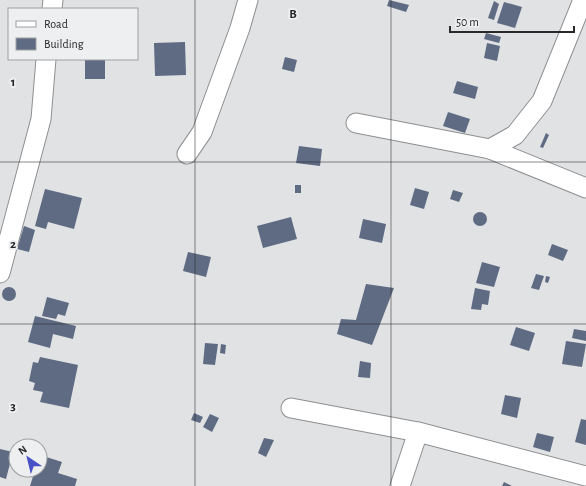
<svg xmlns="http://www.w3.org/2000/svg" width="586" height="486" viewBox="0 0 586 486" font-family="'Alegreya Sans',sans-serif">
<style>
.building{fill:#5e6b83}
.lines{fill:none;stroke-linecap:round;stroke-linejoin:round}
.street-casing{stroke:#8e8f91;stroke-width:21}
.street{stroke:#fff;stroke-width:19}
.grid{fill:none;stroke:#29292a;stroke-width:1;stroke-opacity:0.55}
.grid-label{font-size:13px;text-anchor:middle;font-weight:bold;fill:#29292a;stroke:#eeeff1;stroke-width:4;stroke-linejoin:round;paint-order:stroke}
</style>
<rect width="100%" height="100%" fill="#e1e2e4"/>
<g class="building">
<path d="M389 0 409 5 406 12 387 6Z"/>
<path d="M494 1 499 4 494 20 488 18Z"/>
<path d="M504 2 522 7 515 28 497 23Z"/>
<path d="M486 33 501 37 499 43 484 39Z"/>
<path d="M185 42 186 75 155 76 154 43Z"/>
<path d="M487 43 500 46 497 61 484 58Z"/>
<path d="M285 57 297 60 294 72 282 69Z"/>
<rect x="85" y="59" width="20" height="20"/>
<path d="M457 81 478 87 475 99 453 93Z"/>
<path d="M448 112 470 119 465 133 443 126Z"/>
<path d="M546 133 549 135 543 148 540 147Z"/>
<path d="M299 146 322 149 320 166 296 163Z"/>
<rect x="295" y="185" width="6" height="8"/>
<path d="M415 188 429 192 424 209 410 205Z"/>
<path d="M45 189 82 198 74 229 48 222 46 229 35 226Z"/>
<path d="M453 190 463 193 459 202 450 199Z"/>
<circle cx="480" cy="219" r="7"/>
<path d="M291 217 297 239 263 248 257 226Z"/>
<path d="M363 219 386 224 382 243 359 238Z"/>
<path d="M24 226 35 230 29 252 17 249Z"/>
<path d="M552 244 568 250 563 261 548 255Z"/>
<path d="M188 252 211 257 206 277 183 271Z"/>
<path d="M482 262 500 267 494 287 476 283Z"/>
<path d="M536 274 544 276 539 290 531 288Z"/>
<path d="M546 276 550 277 548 283 545 282Z"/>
<path d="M366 284 394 288 372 345 337 334 341 319 356 320Z"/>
<circle cx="9" cy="294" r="7"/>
<path d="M475 288 490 291 488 305 482 304 481 310 471 309Z"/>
<path d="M47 297 69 303 65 316 58 314 56 319 42 316Z"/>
<path d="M35 316 76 326 73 339 53 334 50 348 28 342Z"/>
<path d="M516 327 535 333 529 351 510 345Z"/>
<path d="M574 329 586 331V341L572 338Z"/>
<path d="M566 341 586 344 582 367 562 364Z"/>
<path d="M205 343 218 344 215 365 203 364Z"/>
<path d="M221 344 226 345 225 354 220 353Z"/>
<path d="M40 357 78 365 69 408 40 402 43 392 33 390 35 383 29 381 33 362 38 363Z"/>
<path d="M360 361 371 363 370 378 358 377Z"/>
<path d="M505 395 521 398 517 418 501 414Z"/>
<path d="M194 413 203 417 200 423 191 420Z"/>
<path d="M210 414 219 418 212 432 203 427Z"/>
<path d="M581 419 586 420V445L575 442Z"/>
<path d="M537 433 554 437 550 452 533 447Z"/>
<path d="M264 438 274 440 266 457 258 453Z"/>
<path d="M0 449 13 452 6 479 0 477Z"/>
<path d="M40 455 62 462 58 473 77 479 75 486H30L35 470H40Z"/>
<path d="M504 482 512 486H502Z"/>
</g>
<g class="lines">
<g class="street-casing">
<g id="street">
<path d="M52 9 53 0"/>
<path d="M356 123 490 149 586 188"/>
<path d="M490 149 515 135 542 101 583 0"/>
<path d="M187 154 202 132 240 28 248 0"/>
<path d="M0 273 41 119 46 59"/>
<path d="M291 408 418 432"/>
<path d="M400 486 418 432 586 476"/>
</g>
</g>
<use href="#street" class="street"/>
</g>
<path class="grid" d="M195 0V486M391 0V486M0 162H586M0 324H586"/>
<g class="grid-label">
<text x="293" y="18">B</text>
<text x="13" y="86">1</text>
<text x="13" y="248">2</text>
<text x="13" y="410">3</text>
</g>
<rect x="8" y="8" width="130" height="52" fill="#eeeff1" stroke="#9fa0a1"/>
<rect x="16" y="21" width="20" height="6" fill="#ffffff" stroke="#9fa0a1"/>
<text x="44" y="28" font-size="12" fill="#29292a">Road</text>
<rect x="16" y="38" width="20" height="12" fill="#5e6b83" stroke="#9fa0a1"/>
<text x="44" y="48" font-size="12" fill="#29292a">Building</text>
<g transform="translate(28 458) rotate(325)"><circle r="19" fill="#eeeff1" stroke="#9fa0a1"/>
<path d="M0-3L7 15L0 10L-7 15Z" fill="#4951c6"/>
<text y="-6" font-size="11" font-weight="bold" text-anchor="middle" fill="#29292a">N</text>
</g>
<path d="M450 26v6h124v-6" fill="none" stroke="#29292a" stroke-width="2"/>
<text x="456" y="26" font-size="12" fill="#29292a" stroke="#eeeff1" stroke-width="3" paint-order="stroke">50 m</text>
</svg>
